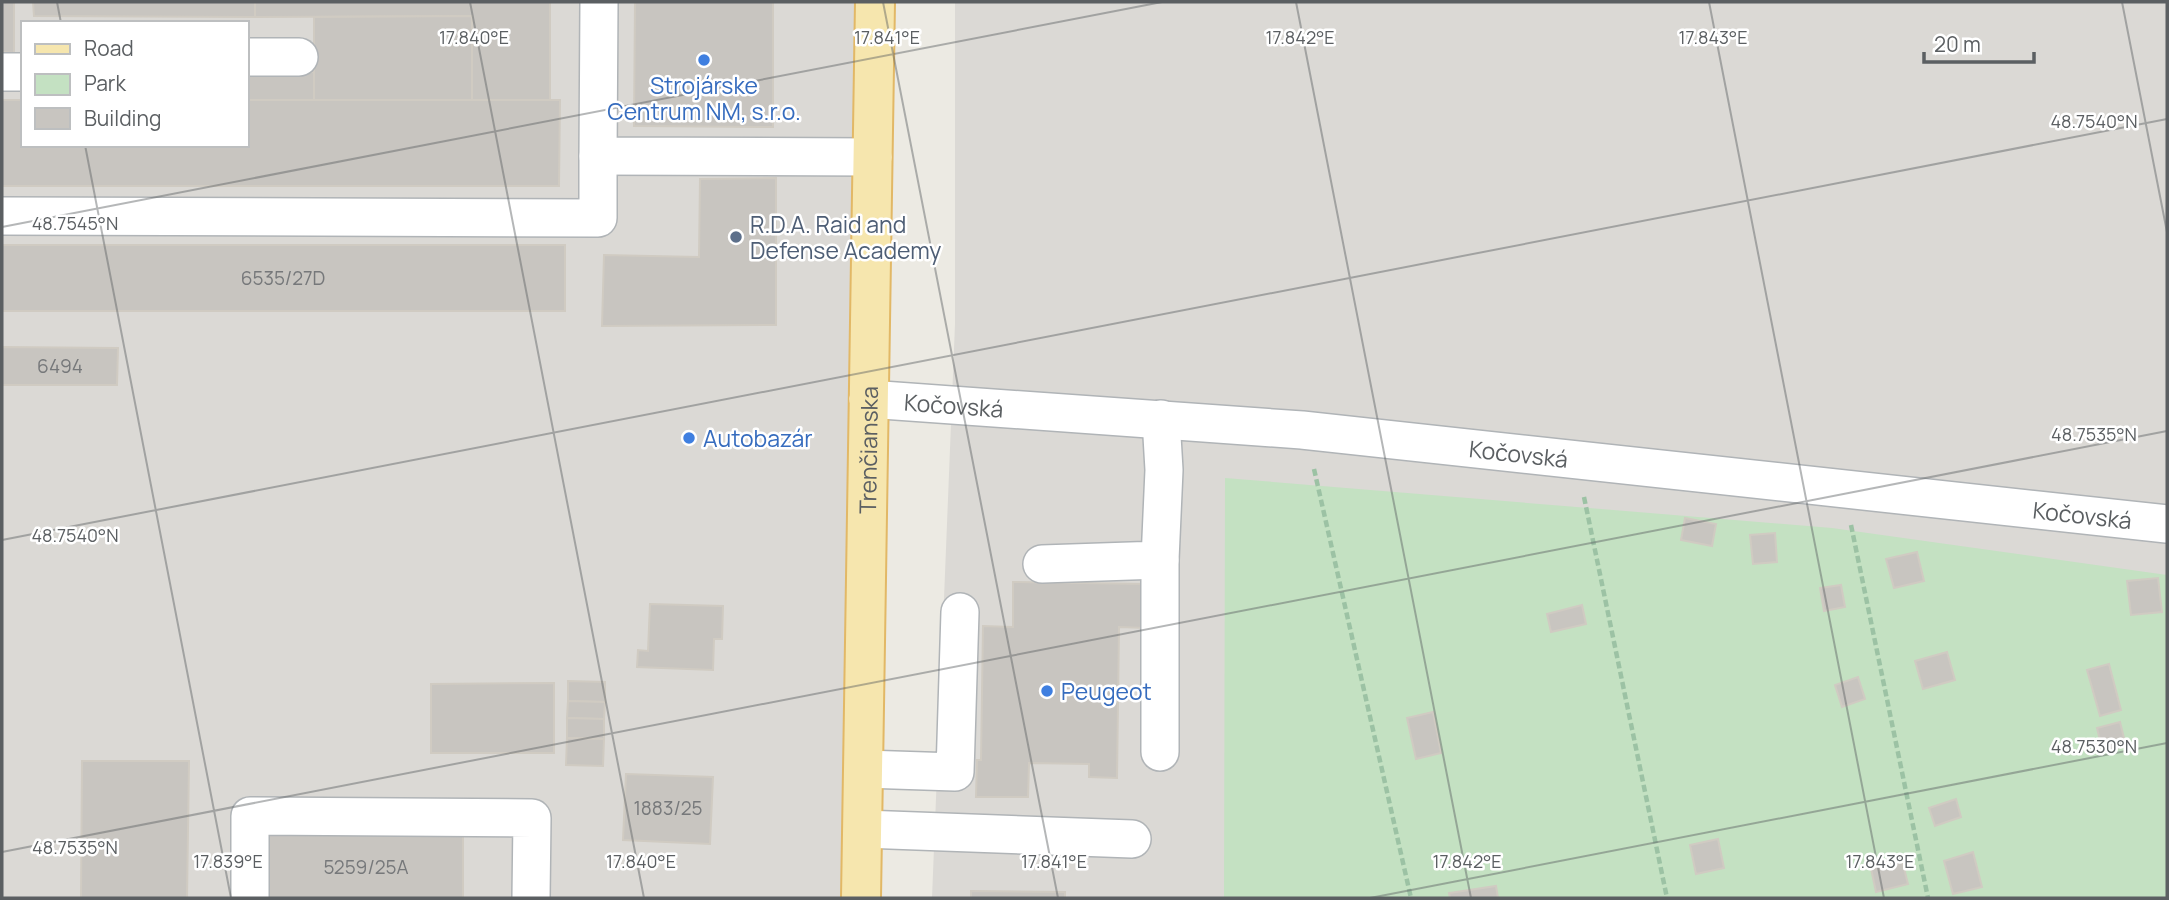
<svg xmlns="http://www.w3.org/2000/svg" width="2169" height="900" viewBox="0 0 2169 900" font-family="Manrope,sans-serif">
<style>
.industrial{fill:#dbd9d5;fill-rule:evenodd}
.green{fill:#c4e1c2}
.building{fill:#c8c5c0;stroke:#d0cbc2;stroke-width:2}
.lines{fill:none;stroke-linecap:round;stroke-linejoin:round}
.minor-casing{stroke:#b0b4b7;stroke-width:40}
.major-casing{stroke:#e2b866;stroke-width:42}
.path{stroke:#9cc2a4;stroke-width:4.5;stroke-dasharray:7 3.5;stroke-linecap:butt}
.minor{stroke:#fff;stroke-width:37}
.major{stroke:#f6e6ae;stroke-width:38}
.ticks{fill:none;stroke:#5b5f62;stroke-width:2;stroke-opacity:0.45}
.shop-dot{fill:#3f7fe0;stroke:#fff;stroke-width:2.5}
.service-dot{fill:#5c6f8a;stroke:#fff;stroke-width:2.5}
.labels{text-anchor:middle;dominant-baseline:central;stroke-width:5;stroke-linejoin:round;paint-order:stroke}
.number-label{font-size:19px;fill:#76787a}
.shop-label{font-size:23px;fill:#366cbe;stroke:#fff;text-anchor:start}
.service-label{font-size:23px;fill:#4e5e75;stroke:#fff;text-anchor:start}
.street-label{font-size:23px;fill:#5b5f62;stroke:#fff}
.ticks-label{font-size:18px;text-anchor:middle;fill:#5b5f62;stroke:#fff;stroke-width:5;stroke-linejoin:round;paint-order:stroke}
</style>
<rect width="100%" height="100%" fill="#eceae3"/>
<g class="industrial">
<path d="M2 2H874L861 898H2ZM23 23H247V145H23Z"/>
<path d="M955 2H2167V898H932L955 324Z"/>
</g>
<path class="green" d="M1225 478 1832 528 2167 575V898H1224Z"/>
<g class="building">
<path d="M2 2H14V53L2 52Z"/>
<path d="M33 2H255V17L34 16Z"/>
<path d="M255 2H550V100H472V16L255 17Z"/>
<path d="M635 2H773V127L634 126Z"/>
<path d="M472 16V100H314V17Z"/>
<rect x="247" y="72" width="67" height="28"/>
<path d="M2 100H23V145H247V100H560L559 186H2Z"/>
<path d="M776 178V325L602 326 604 255 699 257 700 179Z"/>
<rect x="2" y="245" width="563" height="66"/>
<path d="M2 347 118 348 117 385H2Z"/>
<path d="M1685 518 1716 524 1712 546 1681 540Z"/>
<path d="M1775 533 1777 562 1753 564 1750 535Z"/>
<path d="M1917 552 1924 581 1894 588 1886 559Z"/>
<path d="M2158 578 2162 612 2131 615 2127 581Z"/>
<path d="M1013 582 1147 584 1146 628 1119 627 1117 778 1089 777V764L1029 763 1028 797H976L977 760H981L983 626 1013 627Z"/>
<path d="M1841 585 1845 607 1824 611 1820 588Z"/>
<path d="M650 604 723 606 722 639H714L713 670 637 667 638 650 648 651Z"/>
<path d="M1582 605 1586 624 1551 632 1547 614Z"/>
<path d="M1947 652 1955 680 1923 689 1915 661Z"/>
<path d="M2109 664 2121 710 2100 716 2087 670Z"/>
<path d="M1858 677 1865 699 1842 707 1835 685Z"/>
<path d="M568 681 605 682V702L568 701Z"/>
<path d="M554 683V753H431V684Z"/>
<path d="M568 701 605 702 604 719 567 718Z"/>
<path d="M1433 712 1441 753 1416 759 1407 718Z"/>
<path d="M567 718 604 719V739L567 738Z"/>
<path d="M2120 722 2126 746 2103 752 2097 728Z"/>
<path d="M567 738 604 739 603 766 566 765Z"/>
<path d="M82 761H189L187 898H81Z"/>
<path d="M626 774 713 777 710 844 623 840Z"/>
<path d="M1956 799 1961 817 1935 826 1929 808Z"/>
<path d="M269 834 463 836V898H268Z"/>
<path d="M1718 839 1724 868 1696 874 1690 845Z"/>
<path d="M1973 852 1982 887 1953 894 1944 861Z"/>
<path d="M1901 856 1908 884 1876 892 1870 864Z"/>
<path d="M1496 886 1498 898H1450L1449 893Z"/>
<path d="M971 891 1065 892V898H971Z"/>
</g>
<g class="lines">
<g class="minor-casing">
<g id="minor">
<path d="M599 2 598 156 873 157"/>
<path d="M247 57H299"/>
<path d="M2 72H23"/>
<path d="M2 216 598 218V156"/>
<path id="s1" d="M868 399 1302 430 2167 524"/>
<path d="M1042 564 1160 560 1164 470 1161 419"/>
<path d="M1160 752V560"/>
<path d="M864 769 955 772 960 612"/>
<path d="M863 829 1132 839"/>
<path d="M250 898V816L532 818 531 898"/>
</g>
</g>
<g class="major-casing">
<g id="major">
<path id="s2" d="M861 898 875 2"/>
</g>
</g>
<g class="path">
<path d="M1314 469 1411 898"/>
<path d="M1584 497 1667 898"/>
<path d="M1851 525 1928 898"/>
</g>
<use href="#minor" class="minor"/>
<use href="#major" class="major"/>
</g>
<path class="ticks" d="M57 2 61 23M470 2 644 898M883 2 1058 898M1296 2 1471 898M1709 2 1884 898M2122 2 2167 232M85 145 231 898M2 227 1162 2M2 540 2167 119M2 852 2167 431M1370 898 2167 743"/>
<g class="shop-dot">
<circle cx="704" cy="60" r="7"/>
<circle cx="689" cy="438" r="7"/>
<circle cx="1047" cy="691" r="7"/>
</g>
<circle class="service-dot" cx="736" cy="237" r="7"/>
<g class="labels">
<g class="number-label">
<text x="283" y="278">6535/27D</text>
<text x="60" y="366">6494</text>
<text x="668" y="808">1883/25</text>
<text x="366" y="867">5259/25A</text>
</g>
<g class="shop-label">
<text x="704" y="85" text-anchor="middle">Strojárske<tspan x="704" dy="26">Centrum NM, s.r.o.</tspan></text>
<text x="703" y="438">Autobazár</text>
<text x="1061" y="691">Peugeot</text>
</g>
<g class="service-label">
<text x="750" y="224">R.D.A. Raid and<tspan x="750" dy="26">Defense Academy</tspan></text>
</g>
<g class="street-label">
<text stroke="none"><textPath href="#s1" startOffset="86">Kočovská</textPath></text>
<text stroke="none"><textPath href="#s2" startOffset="448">Trenčianska</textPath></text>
<text stroke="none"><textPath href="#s1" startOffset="653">Kočovská</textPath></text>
<text stroke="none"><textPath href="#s1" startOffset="1220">Kočovská</textPath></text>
</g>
</g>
<g class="ticks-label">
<text x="474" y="44">17.840°E</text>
<text x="887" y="44">17.841°E</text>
<text x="1300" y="44">17.842°E</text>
<text x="1713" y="44">17.843°E</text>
<text x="2094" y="128">48.7540°N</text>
<text x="75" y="230">48.7545°N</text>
<text x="2094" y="441">48.7535°N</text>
<text x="75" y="542">48.7540°N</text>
<text x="2094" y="753">48.7530°N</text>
<text x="75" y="854">48.7535°N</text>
<text x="228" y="868">17.839°E</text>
<text x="641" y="868">17.840°E</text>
<text x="1054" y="868">17.841°E</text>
<text x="1467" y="868">17.842°E</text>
<text x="1880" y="868">17.843°E</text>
</g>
<rect width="2169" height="900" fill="none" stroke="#5b5f62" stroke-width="7"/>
<rect x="21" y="21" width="228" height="126" fill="#ffffff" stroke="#bdbfc0" stroke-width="2"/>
<rect x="35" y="44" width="35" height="10" fill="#f6e6ae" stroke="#bdbfc0" stroke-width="2"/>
<text x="84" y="56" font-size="21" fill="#5b5f62">Road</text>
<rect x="35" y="74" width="35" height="21" fill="#c4e1c2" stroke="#bdbfc0" stroke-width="2"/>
<text x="84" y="91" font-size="21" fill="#5b5f62">Park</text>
<rect x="35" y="108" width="35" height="21" fill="#c8c5c0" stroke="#bdbfc0" stroke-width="2"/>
<text x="84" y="126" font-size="21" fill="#5b5f62">Building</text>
<path d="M1924 52v10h110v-10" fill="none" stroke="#5b5f62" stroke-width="3.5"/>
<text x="1934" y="52" font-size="21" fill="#5b5f62" stroke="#ffffff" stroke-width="5" paint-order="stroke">20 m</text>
</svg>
